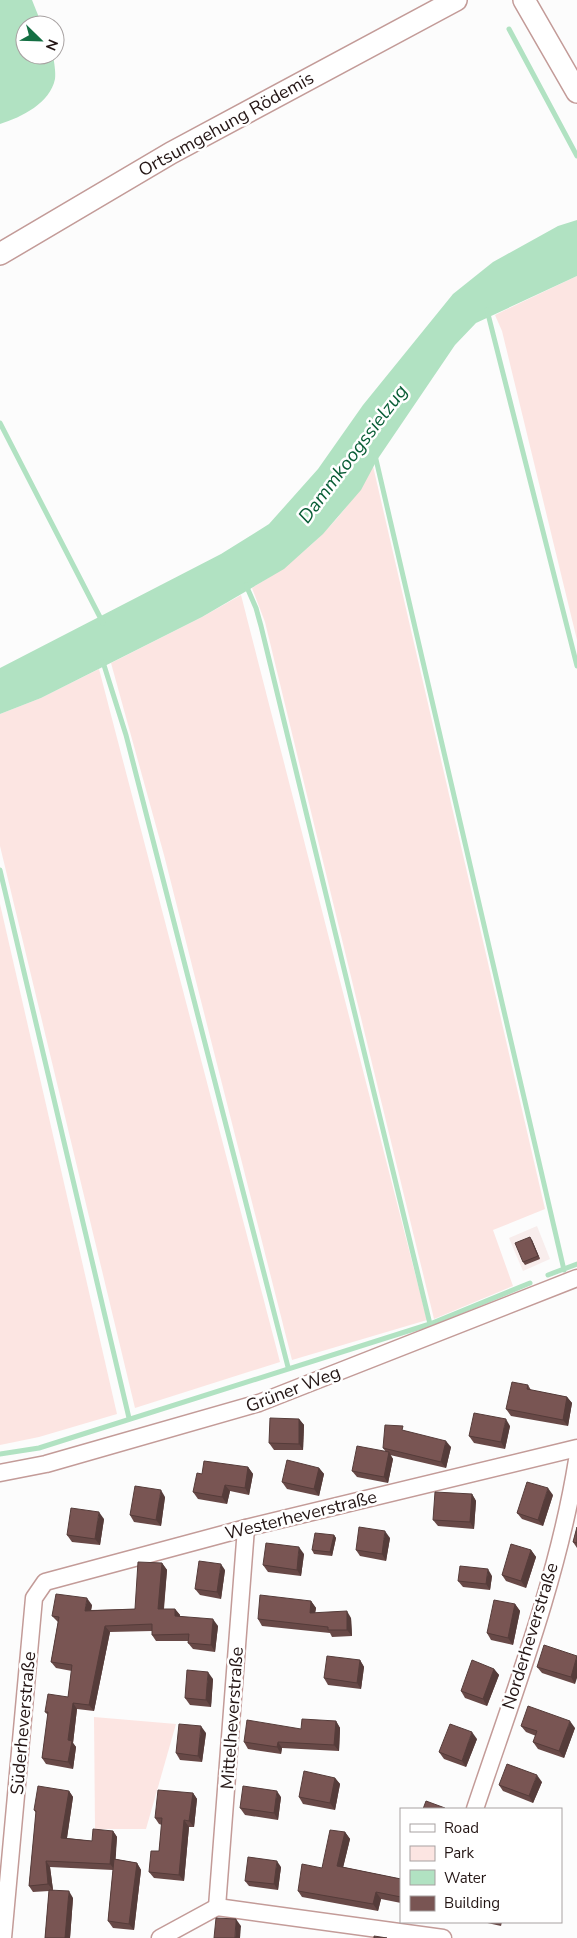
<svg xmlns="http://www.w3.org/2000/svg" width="577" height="1938" viewBox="0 0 577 1938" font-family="'Nunito Sans',sans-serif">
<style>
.built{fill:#f8edec}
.green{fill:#fce5e2}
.water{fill:#b1e2c2}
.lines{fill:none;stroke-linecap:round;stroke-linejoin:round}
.stream{stroke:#b1e2c2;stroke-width:5}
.minor-casing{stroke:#c39b98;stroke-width:19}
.major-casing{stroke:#c39b98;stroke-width:24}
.minor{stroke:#fff;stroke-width:16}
.major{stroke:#fff;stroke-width:21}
.wall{fill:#684947}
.shaded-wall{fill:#553c3a}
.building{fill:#795553;stroke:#553c3a}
.labels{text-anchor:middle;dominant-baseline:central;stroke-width:5;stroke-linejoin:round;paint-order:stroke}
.street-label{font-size:18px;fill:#231514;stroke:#fff}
.water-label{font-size:19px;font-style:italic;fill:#095d36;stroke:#fff}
</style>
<rect width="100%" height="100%" fill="#fcfcfc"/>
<path class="built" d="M537 1226 550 1259 523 1271 509 1238Z"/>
<g class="green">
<path d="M577 276V640L502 331 495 315Z"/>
<path d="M373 466 545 1209 493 1230 513 1286 434 1319 265 622 252 588C302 559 346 517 373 466Z"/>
<path d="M241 595 427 1320 292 1360 164 855 111 663 202 617Z"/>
<path d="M99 669 280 1362 135 1408 0 846V714L41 698Z"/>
<path d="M0 904 117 1414 39 1437 0 1445Z"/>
<path d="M94 1717 176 1724 146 1829H95Z"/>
</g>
<g class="water">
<path d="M0 0H32L42 25H25V55H53C54 62 56 72 55 79 50 103 22 117 0 124Z"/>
<path d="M577 220V276L476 323 455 345 377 460 361 490 323 534 284 569 202 617 41 698 0 714V668L221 554 269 524 318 469 363 405 453 294 493 262 558 226Z"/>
</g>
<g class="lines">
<g class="stream">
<path d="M509 29 577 156"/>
<path d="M487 310 577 666"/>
<path d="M0 423 103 623"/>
<path d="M375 455 564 1270"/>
<path d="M246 585 256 608 261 626 430 1324"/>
<path d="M103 662 126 735 288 1367"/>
<path d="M0 870 129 1418"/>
<path d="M548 1275 577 1264"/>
<path d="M0 1454 39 1448 430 1324 530 1283"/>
</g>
<g class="minor-casing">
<g id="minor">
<path d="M0 1473 46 1464 259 1403 577 1278"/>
<path d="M475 1809C513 1695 558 1579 577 1460"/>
<path d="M217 1907 246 1528"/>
<path d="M3 1938 34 1598 45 1582 246 1528 577 1448"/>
<path d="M160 1938 217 1907 443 1938"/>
</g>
</g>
<g class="major-casing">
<g id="major">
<path d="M524 0 577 92"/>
<path d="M0 254 171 153 456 0"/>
</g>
</g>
<use href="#minor" class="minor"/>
<use href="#major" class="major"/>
</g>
<g class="wall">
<path d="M532 1240 540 1259 525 1265 523 1262Z"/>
<path d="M528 1385 531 1390 567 1397 572 1403 568 1426 511 1416 506 1409Z"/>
<path d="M299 1419 304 1425 303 1450H274L269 1443Z"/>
<path d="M510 1426 505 1449 474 1443 469 1436Z"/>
<path d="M406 1431 451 1447 446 1468 390 1455 393 1459 388 1483 357 1477 352 1471 386 1452 383 1448Z"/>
<path d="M248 1467 253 1474 249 1495 230 1491 227 1504 198 1499 193 1492 202 1474Z"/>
<path d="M319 1468 324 1474 319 1496 287 1489 282 1482Z"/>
<path d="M472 1494 476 1501 474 1529 438 1526 433 1520Z"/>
<path d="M553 1495 543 1526 522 1519 517 1513Z"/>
<path d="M165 1497 161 1526 134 1522 130 1515Z"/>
<path d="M104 1519 100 1545 72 1542 67 1535Z"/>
<path d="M577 1527V1548L573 1542Z"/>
<path d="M334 1535 336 1538 332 1556 314 1554 312 1550Z"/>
<path d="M390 1538 386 1561 360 1556 356 1550Z"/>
<path d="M531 1550 536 1557 526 1588 506 1581 502 1575Z"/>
<path d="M304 1554 301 1576 268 1572 263 1565Z"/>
<path d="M162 1563 167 1570 164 1609H175L180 1615V1616L218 1626 215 1652 193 1649 188 1643V1641H156L152 1635V1631L110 1632 94 1711 77 1709 73 1743 76 1747 73 1769 46 1764 42 1758 48 1715 45 1712 68 1697 72 1671 56 1668 51 1662 58 1622 52 1616 92 1605 91 1610 135 1609Z"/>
<path d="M225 1570 221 1599 200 1595 195 1589Z"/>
<path d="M492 1576 490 1590 463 1587 458 1581Z"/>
<path d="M311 1601 316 1608 315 1613 351 1618 352 1636 332 1637 330 1633 262 1626 258 1619Z"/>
<path d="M515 1604 520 1611 513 1645 491 1640 487 1633Z"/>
<path d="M577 1656 575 1684 542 1673 537 1667Z"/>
<path d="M360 1660 364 1667 361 1689 328 1685 324 1678Z"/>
<path d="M494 1669 499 1675 487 1706 465 1698 461 1691Z"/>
<path d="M213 1679 211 1707 190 1705 185 1698Z"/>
<path d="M336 1721 340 1728 339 1751 282 1748 281 1754 248 1749 244 1742Z"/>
<path d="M521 1726 575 1728 564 1758 538 1749 533 1742 536 1736 526 1732Z"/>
<path d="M206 1733 202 1762 180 1760 176 1753Z"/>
<path d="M477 1739 466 1767 444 1759 439 1752Z"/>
<path d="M335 1778 340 1784 335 1810 303 1804 299 1797Z"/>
<path d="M542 1782 533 1803 503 1791 499 1785Z"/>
<path d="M69 1791 73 1797 67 1838 92 1841 113 1831 117 1837 115 1859 137 1863 141 1870 134 1930 113 1928 108 1921 113 1870 50 1867 53 1890 73 1898 70 1938H45L49 1891 33 1892 29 1886 36 1813 34 1810Z"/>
<path d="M193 1793 197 1799 194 1827H189L184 1881 154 1878 149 1872 159 1851 162 1825 159 1824 155 1818Z"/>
<path d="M281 1797 278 1820 245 1815 240 1808Z"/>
<path d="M345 1832 350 1839 343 1867 401 1879V1903L381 1899 378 1911 302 1897 298 1891 322 1868Z"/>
<path d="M281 1867 278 1890 249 1886 245 1881Z"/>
<path d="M483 1922H502L501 1926Z"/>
</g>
<g class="shaded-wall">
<path d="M530 1237 532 1240 540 1259 538 1256Z"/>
<path d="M567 1397 572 1403 568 1426 563 1420Z"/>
<path d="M299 1419 304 1425 303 1450 299 1444Z"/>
<path d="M506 1419 510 1426 505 1449 501 1442Z"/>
<path d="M446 1441 451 1447 446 1468 441 1462Z"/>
<path d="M389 1452 393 1459 388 1483 384 1477Z"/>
<path d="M248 1467 253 1474 249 1495 245 1488Z"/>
<path d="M319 1468 324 1474 319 1496 314 1489Z"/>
<path d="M225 1485 230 1491 227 1504 222 1497Z"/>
<path d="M548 1488 553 1495 543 1526 538 1520Z"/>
<path d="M161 1490 165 1497 161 1526 156 1520Z"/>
<path d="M472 1494 476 1501 474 1529 470 1522Z"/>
<path d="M99 1512 104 1519 100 1545 95 1539Z"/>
<path d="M385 1531 390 1538 386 1561 382 1554Z"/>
<path d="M334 1535 336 1538 332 1556 330 1552Z"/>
<path d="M299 1547 304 1554 301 1576 297 1570Z"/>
<path d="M531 1550 536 1557 526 1588 521 1581Z"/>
<path d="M162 1563 167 1570 163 1615 158 1609Z"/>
<path d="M221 1564 225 1570 221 1599 217 1592Z"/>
<path d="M488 1569 492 1576 490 1590 486 1584Z"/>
<path d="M87 1598 92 1605 90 1617 85 1611Z"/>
<path d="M311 1601 316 1608 314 1619 310 1613Z"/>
<path d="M515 1604 520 1611 513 1645 508 1638Z"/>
<path d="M175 1609 180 1615V1623L175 1616Z"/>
<path d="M347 1611 351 1618 352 1636 347 1630Z"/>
<path d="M213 1619 218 1626 215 1652 211 1645Z"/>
<path d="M105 1626 110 1632 94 1711 89 1705Z"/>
<path d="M577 1657V1678L575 1684 571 1677Z"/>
<path d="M360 1660 364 1667 361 1689 357 1683Z"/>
<path d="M494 1669 499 1675 487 1706 483 1699Z"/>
<path d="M208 1672 213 1679 211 1707 206 1700Z"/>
<path d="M73 1703 77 1709 73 1743 76 1747 73 1769 68 1762V1740Z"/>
<path d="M336 1721 340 1728 339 1751 334 1745Z"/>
<path d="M570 1721 575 1728 564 1758 559 1751Z"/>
<path d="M201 1726 206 1733 202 1762 198 1756Z"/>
<path d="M472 1732 477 1739 466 1767 462 1761Z"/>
<path d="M278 1742 282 1748 281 1754 277 1747Z"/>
<path d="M537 1775 542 1782 533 1803 529 1796Z"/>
<path d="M335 1778 340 1784 335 1810 330 1803Z"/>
<path d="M69 1791 73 1797 66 1844 61 1838Z"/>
<path d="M277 1791 281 1797 278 1820 274 1813Z"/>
<path d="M193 1793 197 1799 194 1827 189 1821Z"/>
<path d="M184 1820 189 1827 184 1881 179 1875Z"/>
<path d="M113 1831 117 1837 115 1870 110 1864Z"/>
<path d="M345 1832 350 1839 342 1872 337 1866Z"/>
<path d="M46 1861 50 1867 53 1890 48 1884Z"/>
<path d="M277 1861 281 1867 278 1890 274 1884Z"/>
<path d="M137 1863 141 1870 134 1930 129 1924Z"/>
<path d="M69 1891 73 1898 70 1938H65Z"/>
<path d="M376 1892 381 1899 378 1911 373 1904Z"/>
<path d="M236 1919 241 1926 240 1938H235Z"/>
</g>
<g class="building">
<path d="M530 1237 538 1256 523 1262 515 1243Z"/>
<path d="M512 1382 528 1385 527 1389 567 1397 563 1420 506 1409Z"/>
<path d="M474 1413 506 1419 501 1442 469 1436Z"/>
<path d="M270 1418 299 1419V1444L269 1443Z"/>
<path d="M385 1425 403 1426 402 1430 446 1441 441 1462 383 1448Z"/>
<path d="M357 1446 389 1452 384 1477 352 1471Z"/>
<path d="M287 1460 319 1468 314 1489 282 1482Z"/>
<path d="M204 1461 248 1467 245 1488 225 1485 222 1497 193 1492 197 1473 202 1474Z"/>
<path d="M527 1482 548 1488 538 1520 517 1513Z"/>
<path d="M135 1486 161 1490 156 1520 130 1515Z"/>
<path d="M435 1492 472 1494 470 1522 433 1520Z"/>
<path d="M71 1508 99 1512 95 1539 67 1535Z"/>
<path d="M359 1527 385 1531 382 1554 356 1550Z"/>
<path d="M577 1527V1543L573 1542Z"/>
<path d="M315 1533 334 1535 330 1552 312 1550Z"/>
<path d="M266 1543 299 1547 297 1570 263 1565Z"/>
<path d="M511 1544 531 1550 521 1581 502 1575Z"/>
<path d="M199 1561 221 1564 217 1592 195 1589Z"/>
<path d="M138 1562 162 1563 158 1609H175V1616L213 1619 211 1645 188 1643 189 1634 152 1635V1624L105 1626 89 1705 73 1703 68 1740 72 1741 68 1762 42 1758 48 1712H45L48 1694 68 1697 72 1665 51 1662 59 1617 52 1616 56 1594 87 1598 85 1611 135 1609Z"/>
<path d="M460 1566 488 1569 486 1584 458 1581Z"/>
<path d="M260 1595 311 1601 310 1613 347 1611V1630H328V1627L258 1619Z"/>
<path d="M494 1600 515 1604 508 1638 487 1633Z"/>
<path d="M544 1645 577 1656 571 1677 537 1667Z"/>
<path d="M327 1656 360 1660 357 1683 324 1678Z"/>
<path d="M472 1660 494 1669 483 1699 461 1691Z"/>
<path d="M187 1670 208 1672 206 1700 185 1698Z"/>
<path d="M528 1706 570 1721 559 1751 533 1742 537 1731 521 1726Z"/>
<path d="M302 1719 336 1721 334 1745 278 1742 277 1747 244 1742 247 1720 301 1729Z"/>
<path d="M179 1724 201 1726 198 1756 176 1753Z"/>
<path d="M450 1724 472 1732 462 1761 439 1752Z"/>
<path d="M507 1764 537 1775 529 1796 499 1785Z"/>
<path d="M304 1771 335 1778 330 1803 299 1797Z"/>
<path d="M38 1786 69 1791 61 1838 92 1841 93 1829 113 1831 110 1864 46 1861 48 1884 29 1886 36 1811 34 1810Z"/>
<path d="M243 1786 277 1791 274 1813 240 1808Z"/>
<path d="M158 1790 193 1793 189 1821 184 1820 179 1875 149 1872 151 1851H159L162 1818H155Z"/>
<path d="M426 1801 445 1808V1809H423Z"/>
<path d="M330 1830 345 1832 337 1866 401 1879V1897L376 1892 373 1904 298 1891 302 1864 322 1868Z"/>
<path d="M248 1857 277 1861 274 1884 245 1881Z"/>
<path d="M114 1859 137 1863 129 1924 108 1921Z"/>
<path d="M49 1890 69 1891 65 1938H45Z"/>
<path d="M216 1918 236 1919 235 1938H214Z"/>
<path d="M374 1936 387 1938H374Z"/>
</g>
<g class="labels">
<g class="street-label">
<text transform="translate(226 124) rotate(-29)">Ortsumgehung Rödemis</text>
<text transform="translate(293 1389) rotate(-21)">Grüner Weg</text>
<text transform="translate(301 1515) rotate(-14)">Westerheverstraße</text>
<text transform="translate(530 1636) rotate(-73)">Norderheverstraße</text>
<text transform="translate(232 1718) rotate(-86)">Mittelheverstraße</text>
<text transform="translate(23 1723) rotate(-85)">Süderheverstraße</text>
</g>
<g class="water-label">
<text transform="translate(353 454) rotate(-53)">Dammkoogssielzug</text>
</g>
</g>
<rect x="400" y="1808" width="162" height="115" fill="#ffffff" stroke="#a7a1a1"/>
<rect x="410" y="1824" width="25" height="8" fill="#ffffff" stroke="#a7a1a1"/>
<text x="444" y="1833" font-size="15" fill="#231514">Road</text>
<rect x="410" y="1846" width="25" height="15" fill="#fce5e2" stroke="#a7a1a1"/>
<text x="444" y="1858" font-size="15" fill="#231514">Park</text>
<rect x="410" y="1870" width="25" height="15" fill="#b1e2c2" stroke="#a7a1a1"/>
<text x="444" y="1883" font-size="15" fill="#231514">Water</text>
<rect x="410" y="1896" width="25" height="15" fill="#795553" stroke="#a7a1a1"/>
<text x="444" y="1908" font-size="15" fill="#231514">Building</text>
<g transform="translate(40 40) rotate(113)"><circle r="24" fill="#ffffff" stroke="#a7a1a1"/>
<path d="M0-4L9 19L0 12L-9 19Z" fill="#146f43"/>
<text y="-8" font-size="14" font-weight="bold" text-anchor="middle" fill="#231514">N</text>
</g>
</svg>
